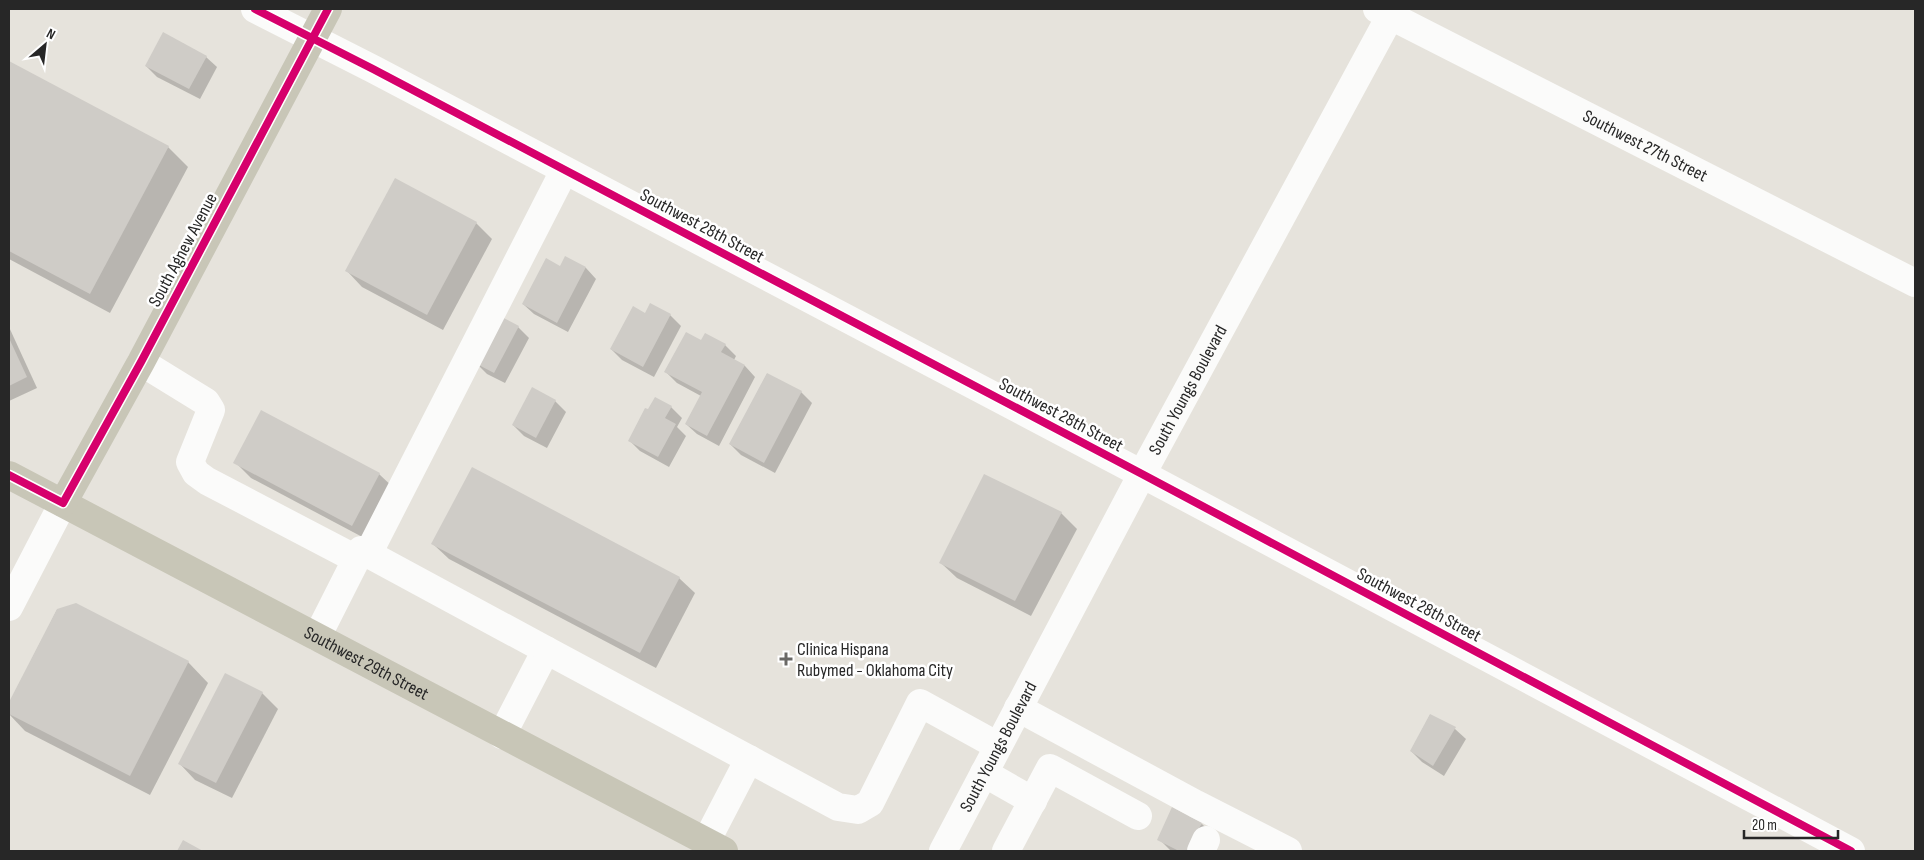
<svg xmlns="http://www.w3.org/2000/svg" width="1924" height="860" viewBox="0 0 1924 860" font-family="'Sofia Sans Condensed',sans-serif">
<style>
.shadow{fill:#0003}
.building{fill:#cfccc7}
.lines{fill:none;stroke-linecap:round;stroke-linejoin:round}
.minor{stroke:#fbfbfa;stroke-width:28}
.major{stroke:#c8c6b7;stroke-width:28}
.cycleway-casing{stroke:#fff;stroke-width:11}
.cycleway{stroke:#d6006c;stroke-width:8}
.poi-dot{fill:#6a6966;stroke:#fff;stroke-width:2}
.labels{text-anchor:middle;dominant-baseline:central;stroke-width:5;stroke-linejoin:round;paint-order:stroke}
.street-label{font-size:18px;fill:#272727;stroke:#fff}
.poi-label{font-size:18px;fill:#272727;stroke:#fff;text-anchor:start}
</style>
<rect width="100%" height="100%" fill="#e6e3dc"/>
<g class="shadow">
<path d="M206 57 217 67 200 99 157 77 146 66Z"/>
<path d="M9 62 168 147 188 167 110 313 9 259Z"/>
<path d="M476 223 492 239 443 330 362 287 347 271Z"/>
<path d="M566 258 586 268 596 279 568 332 534 314 523 304 560 267Z"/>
<path d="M646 314 670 315 681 326 654 377 622 360 611 349Z"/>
<path d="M9 327 37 388 9 401Z"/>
<path d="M518 327 529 338 505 383 487 374 476 363Z"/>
<path d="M702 342 725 345 736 356 734 360 745 366 755 377 719 446 697 434 686 424 701 396 677 383 666 372Z"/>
<path d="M767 374 801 392 812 403 775 473 741 455 730 444Z"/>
<path d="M555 401 566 412 547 448 524 436 513 425Z"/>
<path d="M671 407 682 418 677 427 686 436 669 467 640 451 629 440Z"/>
<path d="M235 462 379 474 395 489 368 540 251 478Z"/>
<path d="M1061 513 1077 529 1031 616 957 578 941 563Z"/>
<path d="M433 544 679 578 695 593 656 668 449 559Z"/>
<path d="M57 610 188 662 208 683 150 795 25 731 9 714V704Z"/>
<path d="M262 693 278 709 232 798 195 780 180 764Z"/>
<path d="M1430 715 1455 729 1466 739 1444 776 1422 762 1411 751Z"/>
<path d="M1202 824 1212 834 1203 851H1171L1159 839Z"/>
</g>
<g class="building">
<path d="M163 32 207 56 189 89 145 66Z"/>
<path d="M9 61 169 146 90 294 9 251Z"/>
<path d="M395 178 477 222 427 315 345 271Z"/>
<path d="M565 256 586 267 557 323 522 304 546 258 560 266Z"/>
<path d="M650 303 671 314 643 367 610 349 633 306 645 313Z"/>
<path d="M500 316 519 326 494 373 475 363Z"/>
<path d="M686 332 701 340 705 333 726 344 721 352 745 365 707 436 685 424 702 392 664 372Z"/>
<path d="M9 338 27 377 9 386Z"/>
<path d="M767 373 802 391 764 463 729 444Z"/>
<path d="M532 387 556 400 536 438 512 425Z"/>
<path d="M655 397 672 406 665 418 676 424 658 457 628 441 645 408 648 409Z"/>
<path d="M261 410 380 473 352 526 233 463Z"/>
<path d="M472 467 680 577 640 653 431 544Z"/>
<path d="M984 474 1062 512 1015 601 939 563Z"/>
<path d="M76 603 189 661 130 776 9 714V702L57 609Z"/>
<path d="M225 673 263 692 216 783 178 764Z"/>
<path d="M1430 714 1456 727 1433 766 1410 751Z"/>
<path d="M1172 807 1202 823 1187 851H1179L1157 840Z"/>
<path d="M183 840 203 851H177Z"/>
</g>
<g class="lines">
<g class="minor">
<path d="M255 9 373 69 1142 474 1851 851"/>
<path id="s1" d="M1377 9 1915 283"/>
<path d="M141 362 206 402 211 410 190 462 196 473 207 481 356 559"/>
<path d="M368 554 564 171"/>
<path d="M9 607 63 503"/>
<path d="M317 637 361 550 546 650 502 735"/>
<path d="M546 650 838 807 858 810 870 803 920 703 998 746"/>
<path d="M1018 708 1196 804 1288 851"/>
<path d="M984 773 1033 801"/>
<path d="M706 842 749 759"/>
<path id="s2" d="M943 851 1142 474 1394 9"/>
<path d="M1006 851 1050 768 1138 816"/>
<path d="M1201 851 1206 840"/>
</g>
<g class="major">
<path id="s3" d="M9 475 724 851"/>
<path d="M63 503 141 362 328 9"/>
</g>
<g class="cycleway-casing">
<g id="cycleway">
<path d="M255 9 373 69 1142 474 1851 851"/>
<path d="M9 475 63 503 141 362 328 9"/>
</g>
</g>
<use href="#cycleway" class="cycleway"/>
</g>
<path class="poi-dot" d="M783.5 651.5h5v5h5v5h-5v5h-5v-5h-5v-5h5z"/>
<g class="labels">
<g class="street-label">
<text stroke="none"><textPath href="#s1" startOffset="301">Southwest 27th Street</textPath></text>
<text transform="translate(702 226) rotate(28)">Southwest 28th Street</text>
<text transform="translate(183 250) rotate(-62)">South Agnew Avenue</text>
<text stroke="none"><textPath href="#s2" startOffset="522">South Youngs Boulevard</textPath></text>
<text transform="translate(1061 415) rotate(28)">Southwest 28th Street</text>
<text transform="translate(1419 605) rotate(28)">Southwest 28th Street</text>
<text stroke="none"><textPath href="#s3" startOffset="404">Southwest 29th Street</textPath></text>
<text stroke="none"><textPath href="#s2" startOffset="118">South Youngs Boulevard</textPath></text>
</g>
<g class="poi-label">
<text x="797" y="649">Clinica Hispana<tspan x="797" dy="21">Rubymed - Oklahoma City</tspan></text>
</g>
</g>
<rect width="1924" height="860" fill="none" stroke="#272727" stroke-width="20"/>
<g transform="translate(45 45) rotate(28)" stroke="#ffffff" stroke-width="4" paint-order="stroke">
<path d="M0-4L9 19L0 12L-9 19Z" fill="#272727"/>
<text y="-8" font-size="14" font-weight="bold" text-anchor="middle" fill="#272727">N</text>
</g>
<path d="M1744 830v8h94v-8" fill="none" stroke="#272727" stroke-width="2.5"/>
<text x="1752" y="830" font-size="15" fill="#272727" stroke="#ffffff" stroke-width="4" paint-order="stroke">20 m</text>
</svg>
